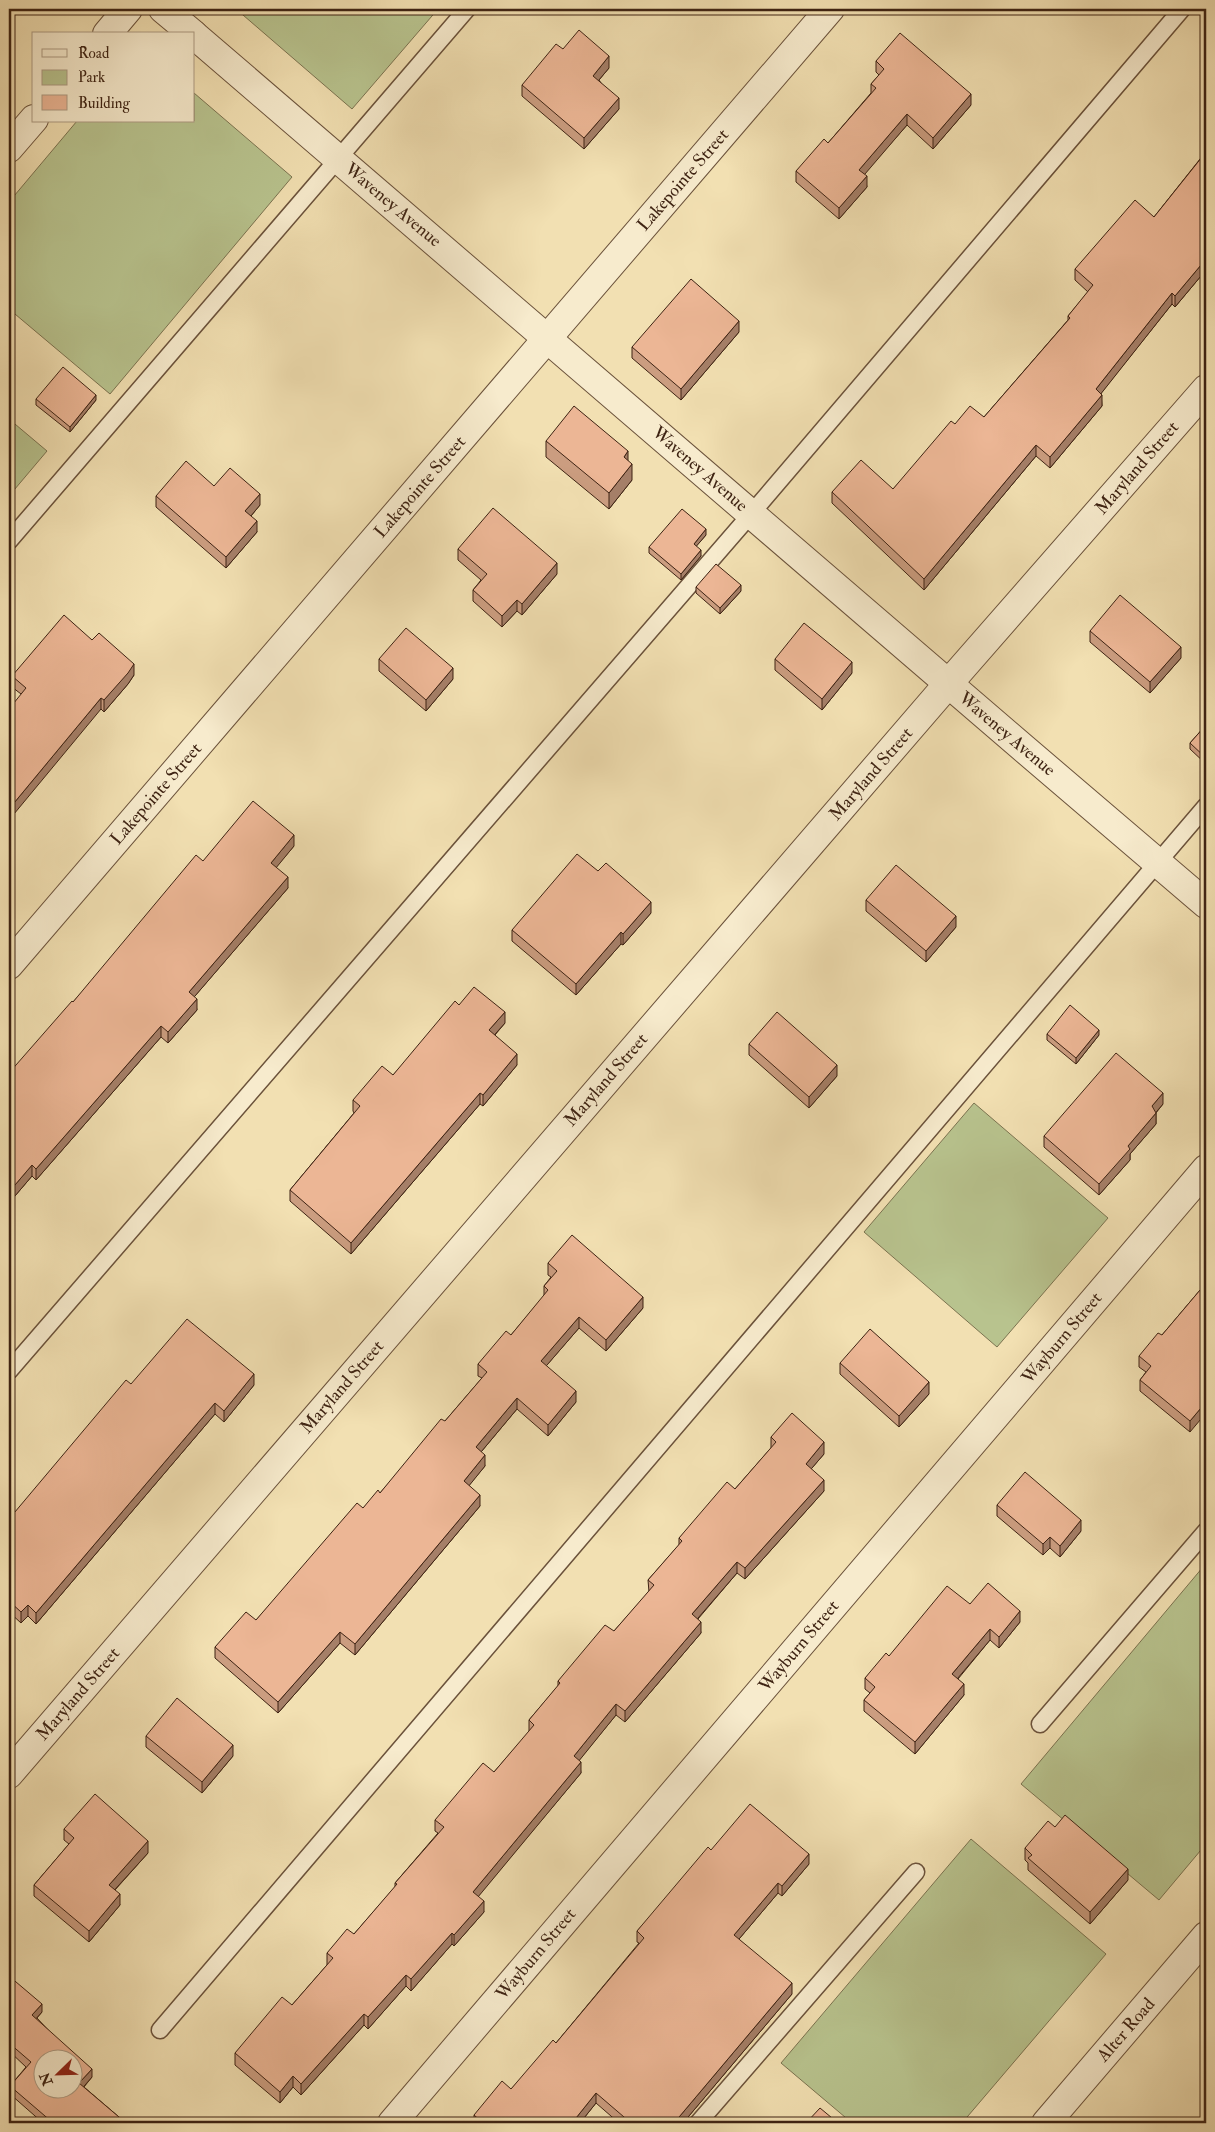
<svg xmlns="http://www.w3.org/2000/svg" width="1215" height="2132" viewBox="0 0 1215 2132" font-family="'IM FELL Double Pica',serif">
<style>
.green{fill:#b8c38e;stroke:#7b7350}
.lines{fill:none;stroke-linecap:round;stroke-linejoin:round}
.service-casing{stroke:#6b523b;stroke-width:19}
.minor-casing{stroke:#6b523b;stroke-width:30}
.tertiary-casing{stroke:#6b523b;stroke-width:30}
.service{stroke:#f7ebcd;stroke-width:16}
.minor{stroke:#f7ebcd;stroke-width:28}
.tertiary{stroke:#f7ebcd;stroke-width:28}
.wall{fill:#cb9d80;stroke:#3e2313}
.shaded-wall{fill:#a57f68;stroke:#3e2313}
.building{fill:#ecb695;stroke:#3e2313;fill-rule:evenodd}
.labels{text-anchor:middle;dominant-baseline:central;stroke-width:4;stroke-linejoin:round;paint-order:stroke}
.street-label{font-size:18px;fill:#3e2313;stroke:#f7ebcd}
</style>
<rect width="100%" height="100%" fill="#f2e0b2"/>
<filter id="stains"><feTurbulence type="fractalNoise" baseFrequency=".004" numOctaves="4"/><feColorMatrix values="0 0 0 0 .2 0 0 0 0 .09 0 0 0 0 .02 0 0 0 .5 -.17"/></filter>
<radialGradient id="worn" r=".72"><stop offset=".6" stop-color="#630" stop-opacity="0"/><stop offset="1" stop-color="#630" stop-opacity=".3"/></radialGradient>
<g class="green">
<path d="M236 9H438L352 109Z"/>
<path d="M194 93 292 177 110 394 9 309V202L77 121H194Z"/>
<path d="M9 419 47 451 9 496Z"/>
<path d="M974 1103 1108 1218 997 1347 864 1232Z"/>
<path d="M1203 1567 1206 1569V1844L1159 1900 1021 1784Z"/>
<path d="M971 1839 1106 1954 962 2123H852L781 2063Z"/>
</g>
<g class="lines">
<g class="service-casing">
<g id="service">
<path d="M9 541 467 9"/>
<path d="M9 1371 751 514 1182 9"/>
<path d="M1040 1724 1206 1531"/>
<path d="M160 2030 1206 806"/>
<path d="M698 2123 916 1872"/>
</g>
</g>
<g class="minor-casing">
<g id="minor">
<path d="M163 9 193 34"/>
<path d="M107 34 128 9"/>
<path d="M194 35C532 323 867 616 1206 904"/>
<path d="M9 148 34 119"/>
<path d="M9 965 830 9"/>
<path d="M9 1774 948 684 1206 389"/>
<path d="M392 2123 1206 1169"/>
</g>
</g>
<g class="tertiary-casing">
<path id="tertiary" d="M1046 2123 1206 1936"/>
</g>
<use href="#service" class="service"/>
<use href="#minor" class="minor"/>
<use href="#tertiary" class="tertiary"/>
</g>
<g class="wall">
<path d="M563 49 609 68 599 80 619 109 584 149 522 96V85Z"/>
<path d="M876 61 971 105 933 149 907 125 864 174 867 187 839 219 796 182V171L828 143 871 93V84L879 75 876 72Z"/>
<path d="M1206 145V270L1175 307 1172 304 1101 393 1102 406 1050 468 1036 456 924 590 832 503V492L893 489 955 424 984 417 1068 320V316L1088 292 1075 280V269L1154 217 1204 154V147Z"/>
<path d="M739 332 681 400 632 358V347Z"/>
<path d="M36 399 96 400 70 432 36 405Z"/>
<path d="M546 441 632 480 609 509 546 457Z"/>
<path d="M214 486 260 505 251 516 257 532 226 568 156 507V496Z"/>
<path d="M706 535 696 546 701 556 681 580 649 553V547Z"/>
<path d="M458 549 557 574 522 615 517 611 502 627 473 601V590L481 580 458 560Z"/>
<path d="M696 587 741 591 720 614 696 593Z"/>
<path d="M1090 631 1181 658 1150 693 1090 642Z"/>
<path d="M379 659 453 679 426 711 379 671Z"/>
<path d="M775 659 852 673 822 710 775 670Z"/>
<path d="M134 675 128 684 104 712 101 709 21 694 12 687V676Z"/>
<path d="M1206 725V764L1190 749V743Z"/>
<path d="M294 846 276 867 288 888 194 997 197 1010 168 1043 161 1037 36 1180 32 1176 9 1203 73 1002 203 861Z"/>
<path d="M598 871 651 913 623 945 621 944 576 995 512 941V930Z"/>
<path d="M866 900 956 927 926 962 866 911Z"/>
<path d="M459 1005 505 1023 495 1035 517 1065 483 1106 480 1104 351 1254 290 1201V1190L354 1113 353 1111V1100L393 1075Z"/>
<path d="M1047 1034 1099 1035 1076 1064 1047 1040Z"/>
<path d="M749 1044 837 1076 809 1108 749 1055Z"/>
<path d="M1163 1104 1156 1113V1124L1130 1154V1160L1099 1195 1044 1147V1136Z"/>
<path d="M548 1263 643 1308 606 1351 579 1328 546 1366 576 1402 548 1436 517 1409 481 1452 485 1466 469 1485 480 1506 355 1655 340 1643 278 1713 215 1658V1647L256 1620 363 1508 380 1493 445 1421 482 1378 478 1376V1364L511 1335 544 1296V1286L551 1277 548 1275Z"/>
<path d="M1206 1283 1190 1432 1140 1391V1380L1146 1372 1139 1367V1356L1162 1335Z"/>
<path d="M840 1363 929 1394 899 1427 840 1374Z"/>
<path d="M131 1384 254 1385 224 1422 215 1414 36 1624 28 1616 21 1623 9 1612V1519Z"/>
<path d="M771 1437 824 1454 811 1469 824 1491 745 1579 737 1573 698 1619 701 1633 625 1722 616 1715 579 1760 581 1773 478 1896 484 1912 454 1946 452 1944 411 1991 406 1986 368 2029 364 2025 301 2095 293 2087 280 2103 235 2065V2053L292 2005 327 1965V1953L354 1934 395 1887V1883L438 1833 435 1831V1820L494 1772 529 1732V1720L558 1686V1681L614 1631 649 1592 648 1580 679 1545V1538L735 1489 771 1448Z"/>
<path d="M997 1505 1081 1531 1060 1557 1050 1548 1043 1555 997 1516Z"/>
<path d="M970 1604 1020 1622 999 1648 990 1640 958 1679 964 1695 915 1754 864 1711V1700L870 1693 865 1689V1678L889 1656Z"/>
<path d="M146 1736 233 1756 202 1793 146 1747Z"/>
<path d="M64 1829 148 1853 115 1890 120 1905 89 1942 34 1896V1885L69 1844 64 1840Z"/>
<path d="M1025 1848 1128 1880 1090 1924 1028 1870V1863L1025 1860Z"/>
<path d="M711 1850 809 1864 782 1896 778 1893 739 1939 792 1994 683 2123H619L596 2103 580 2123H474V2115L511 2089 556 2043 639 1943 637 1942V1931Z"/>
<path d="M9 1976 42 2012 37 2018 92 2077 84 2087 126 2123H43L10 2094V2086L26 2067 9 2051Z"/>
</g>
<g class="shaded-wall">
<path d="M609 56V68L593 87V76Z"/>
<path d="M971 94V105L933 149V138Z"/>
<path d="M619 98V109L584 149V138Z"/>
<path d="M907 114V125L859 181V170Z"/>
<path d="M867 176V187L839 219V208Z"/>
<path d="M1206 259V270L1175 307V296Z"/>
<path d="M1172 293V304L1096 400V389Z"/>
<path d="M739 321V332L681 400V389Z"/>
<path d="M14 339V350L9 357V346Z"/>
<path d="M96 395V400L70 432V427Z"/>
<path d="M1102 395V406L1050 468V457Z"/>
<path d="M1036 445V456L924 590V579Z"/>
<path d="M628 451V467L624 457Z"/>
<path d="M632 464V480L609 509V493Z"/>
<path d="M260 494V505L245 523V511Z"/>
<path d="M257 521V532L226 568V557Z"/>
<path d="M706 529V535L694 549V544Z"/>
<path d="M701 550V556L681 580V574Z"/>
<path d="M557 563V574L522 615V604Z"/>
<path d="M741 585V591L720 614V608Z"/>
<path d="M517 600V611L502 627V616Z"/>
<path d="M1181 647V658L1150 693V682Z"/>
<path d="M852 662V673L822 710V699Z"/>
<path d="M134 664V675L128 684 104 712V700Z"/>
<path d="M453 668V679L426 711V700Z"/>
<path d="M101 698V709L9 820V809Z"/>
<path d="M294 835V846L271 874V863Z"/>
<path d="M288 877V888L189 1003V992Z"/>
<path d="M651 902V913L623 945V934Z"/>
<path d="M956 916V927L926 962V951Z"/>
<path d="M621 932V944L576 995V984Z"/>
<path d="M197 999V1010L168 1043V1032Z"/>
<path d="M505 1012V1023L489 1041V1030Z"/>
<path d="M161 1026V1037L36 1180V1169Z"/>
<path d="M1099 1030V1035L1076 1064V1058Z"/>
<path d="M517 1054V1065L483 1106V1095Z"/>
<path d="M837 1065V1076L809 1108V1097Z"/>
<path d="M480 1093V1104L351 1254V1243Z"/>
<path d="M1163 1093V1104L1152 1117V1106Z"/>
<path d="M1156 1113V1124L1130 1154V1160L1099 1195V1184L1128 1146Z"/>
<path d="M32 1165V1176L9 1203V1192Z"/>
<path d="M643 1297V1308L606 1351V1340Z"/>
<path d="M579 1317V1328L541 1372V1361Z"/>
<path d="M254 1374V1385L224 1422V1411Z"/>
<path d="M929 1382V1394L899 1427V1416Z"/>
<path d="M576 1391V1402L548 1436V1425Z"/>
<path d="M517 1398V1409L476 1458V1447Z"/>
<path d="M1206 1402V1413L1190 1432V1421Z"/>
<path d="M215 1403V1414L36 1624V1613Z"/>
<path d="M824 1442V1454L806 1475V1464Z"/>
<path d="M485 1455V1466L464 1492V1481Z"/>
<path d="M824 1480V1491L745 1579V1568Z"/>
<path d="M480 1495V1506L355 1655V1644Z"/>
<path d="M1081 1520V1531L1060 1557V1546Z"/>
<path d="M1050 1537V1548L1043 1555V1544Z"/>
<path d="M737 1562V1573L692 1625V1614Z"/>
<path d="M28 1605V1616L21 1623V1612Z"/>
<path d="M1020 1611V1622L999 1648V1637Z"/>
<path d="M701 1622V1633L625 1722V1711Z"/>
<path d="M990 1629V1640L952 1685V1674Z"/>
<path d="M340 1632V1643L278 1713V1702Z"/>
<path d="M964 1684V1695L915 1754V1742Z"/>
<path d="M616 1704V1715L574 1767V1756Z"/>
<path d="M233 1745V1756L202 1793V1782Z"/>
<path d="M581 1762V1773L473 1903V1892Z"/>
<path d="M148 1841V1853L109 1896V1885Z"/>
<path d="M809 1854V1864L782 1896V1886Z"/>
<path d="M1128 1869V1880L1090 1924V1912Z"/>
<path d="M778 1883V1893L734 1945V1935Z"/>
<path d="M120 1894V1905L89 1942V1931Z"/>
<path d="M484 1901V1912L454 1946V1935Z"/>
<path d="M452 1933V1944L411 1991V1979Z"/>
<path d="M406 1975V1986L368 2029V2017Z"/>
<path d="M792 1983V1994L683 2123H674Z"/>
<path d="M42 2004V2012L32 2023V2015Z"/>
<path d="M364 2014V2025L301 2095V2084Z"/>
<path d="M92 2069V2077L79 2092V2083Z"/>
<path d="M293 2076V2087L280 2103V2092Z"/>
<path d="M596 2093V2103L580 2123H572Z"/>
<path d="M57 2117V2123H52V2122Z"/>
</g>
<g class="building">
<path d="M579 30 609 56 593 76 619 98 584 138 522 85 556 44 563 49Z"/>
<path d="M900 33 971 94 933 138 907 114 859 170 867 176 839 208 796 171 824 139 828 143 876 88 871 84 884 69 876 61Z"/>
<path d="M1206 152V259L1175 296 1172 293 1096 389 1102 395 1050 457 1036 445 924 579 832 492 861 460 893 489 951 421 955 424 970 406 984 417 1070 318 1068 316 1093 285 1075 269 1135 200 1154 217Z"/>
<path d="M691 279 739 321 681 389 632 347Z"/>
<path d="M9 334 14 339 9 346Z"/>
<path d="M63 367 96 395 70 427 36 399Z"/>
<path d="M574 406 628 451 624 457 632 464 609 493 546 441Z"/>
<path d="M186 461 214 486 230 468 260 494 245 511 257 521 226 557 156 496Z"/>
<path d="M493 508 557 563 522 604 517 600 502 616 473 590 487 574 458 549Z"/>
<path d="M682 509 706 529 694 544 701 550 681 574 649 547Z"/>
<path d="M716 564 741 585 720 608 696 587Z"/>
<path d="M1120 595 1181 647 1150 682 1090 631Z"/>
<path d="M64 615 92 640 99 633 134 664 128 673 104 700 101 698 9 809V709L26 688 12 676Z"/>
<path d="M804 623 852 662 822 699 775 659Z"/>
<path d="M406 628 453 668 426 700 379 659Z"/>
<path d="M1206 725V758L1190 743Z"/>
<path d="M253 801 294 835 271 863 288 877 189 992 197 999 168 1032 161 1026 36 1169 32 1165 9 1192V1073L72 1001 73 1002 196 855 203 861Z"/>
<path d="M577 854 598 871 606 863 651 902 623 934 621 932 576 984 512 930Z"/>
<path d="M896 865 956 916 926 951 866 900Z"/>
<path d="M474 987 505 1012 489 1030 517 1054 483 1095 480 1093 351 1243 290 1190 360 1106 353 1100 382 1066 393 1075 455 1001 459 1005Z"/>
<path d="M1070 1005 1099 1030 1076 1058 1047 1034Z"/>
<path d="M777 1012 837 1065 809 1097 749 1044Z"/>
<path d="M1116 1053 1163 1093 1152 1106 1156 1113 1128 1146 1130 1149 1099 1184 1044 1136Z"/>
<path d="M572 1235 643 1297 606 1340 579 1317 541 1361 576 1391 548 1425 517 1398 476 1447 485 1455 464 1481 480 1495 355 1644 340 1632 278 1702 215 1647 246 1612 256 1620 357 1503 363 1508 378 1490 380 1493 441 1419 445 1421 487 1372 478 1364 506 1331 511 1335 548 1290 544 1286 557 1271 548 1263Z"/>
<path d="M1206 1283V1402L1190 1421 1140 1380 1151 1366 1139 1356 1158 1333 1162 1335Z"/>
<path d="M187 1319 254 1374 224 1411 215 1403 36 1613 28 1605 21 1612 9 1601V1519L126 1380 131 1384Z"/>
<path d="M870 1329 929 1382 899 1416 840 1363Z"/>
<path d="M792 1413 824 1442 806 1464 824 1480 745 1568 737 1562 692 1614 701 1622 625 1711 616 1704 574 1756 581 1762 473 1892 484 1901 454 1935 452 1933 411 1979 406 1975 368 2017 364 2014 301 2084 293 2076 280 2092 235 2053 282 1997 292 2005 333 1958 327 1953 347 1929 354 1934 397 1884 395 1883 444 1827 435 1820 483 1763 494 1772 534 1725 529 1720 560 1683 558 1681 605 1625 614 1631 654 1585 648 1580 682 1541 679 1538 727 1482 735 1489 776 1442 771 1437Z"/>
<path d="M1025 1472 1081 1520 1060 1546 1050 1537 1043 1544 997 1505Z"/>
<path d="M988 1583 1020 1611 999 1637 990 1629 952 1674 964 1684 915 1742 864 1700 875 1687 865 1678 886 1653 889 1656 947 1586 970 1604Z"/>
<path d="M177 1698 233 1745 202 1782 146 1736Z"/>
<path d="M95 1794 148 1841 109 1885 120 1894 89 1931 34 1885 74 1838 64 1829Z"/>
<path d="M750 1804 809 1854 782 1886 778 1883 734 1935 792 1983 674 2123H631L596 2093 572 2123H483L474 2115 502 2081 511 2089 553 2040 556 2043 644 1938 637 1931 708 1847 711 1850Z"/>
<path d="M1065 1815 1128 1869 1090 1912 1028 1858 1032 1855 1025 1848 1048 1821 1055 1827Z"/>
<path d="M9 1976 42 2004 32 2015 92 2069 79 2083 126 2123H63L57 2117 52 2122 10 2086 31 2062 9 2043ZM42 2060H72V2090H42Z"/>
<path d="M820 2108 838 2123H806Z"/>
</g>
<g class="labels">
<g class="street-label">
<text transform="translate(683 180) rotate(-49)">Lakepointe Street</text>
<text transform="translate(393 205) rotate(40)">Waveney Avenue</text>
<text transform="translate(1137 468) rotate(-49)">Maryland Street</text>
<text transform="translate(700 469) rotate(41)">Waveney Avenue</text>
<text transform="translate(420 487) rotate(-49)">Lakepointe Street</text>
<text transform="translate(1007 734) rotate(40)">Waveney Avenue</text>
<text transform="translate(871 774) rotate(-49)">Maryland Street</text>
<text transform="translate(156 794) rotate(-49)">Lakepointe Street</text>
<text transform="translate(606 1080) rotate(-49)">Maryland Street</text>
<text transform="translate(1062 1338) rotate(-50)">Wayburn Street</text>
<text transform="translate(342 1387) rotate(-49)">Maryland Street</text>
<text transform="translate(799 1646) rotate(-50)">Wayburn Street</text>
<text transform="translate(78 1694) rotate(-49)">Maryland Street</text>
<text transform="translate(536 1954) rotate(-50)">Wayburn Street</text>
<text transform="translate(1126 2030) rotate(-49)">Alter Road</text>
</g>
</g>
<rect width="1215" height="2132" fill="none" stroke="#f2e0b2" stroke-width="30"/>
<rect x="10" y="10" width="1195" height="2112" fill="none" stroke="#3e2313" stroke-width="2.5"/>
<rect x="15" y="15" width="1185" height="2102" fill="none" stroke="#3e2313"/>
<rect x="32" y="32" width="162" height="90" fill="#f7ebcd" stroke="#ad9b83"/>
<rect x="42" y="49" width="25" height="8" fill="#f7ebcd" stroke="#ad9b83"/>
<text x="78" y="58" font-size="15" fill="#3e2313">Road</text>
<rect x="42" y="70" width="25" height="15" fill="#b8c38e" stroke="#ad9b83"/>
<text x="78" y="82" font-size="15" fill="#3e2313">Park</text>
<rect x="42" y="95" width="25" height="15" fill="#ecb695" stroke="#ad9b83"/>
<text x="78" y="108" font-size="15" fill="#3e2313">Building</text>
<g transform="translate(58 2074) rotate(247)"><circle r="24" fill="#f7ebcd" stroke="#ad9b83"/>
<path d="M0-4L9 19L0 12L-9 19Z" fill="#8f2418"/>
<text y="-8" font-size="14" font-weight="bold" text-anchor="middle" fill="#3e2313">N</text>
</g>
<rect width="100%" height="100%" filter="url(#stains)"/>
<rect width="100%" height="100%" fill="url(#worn)"/>
</svg>
